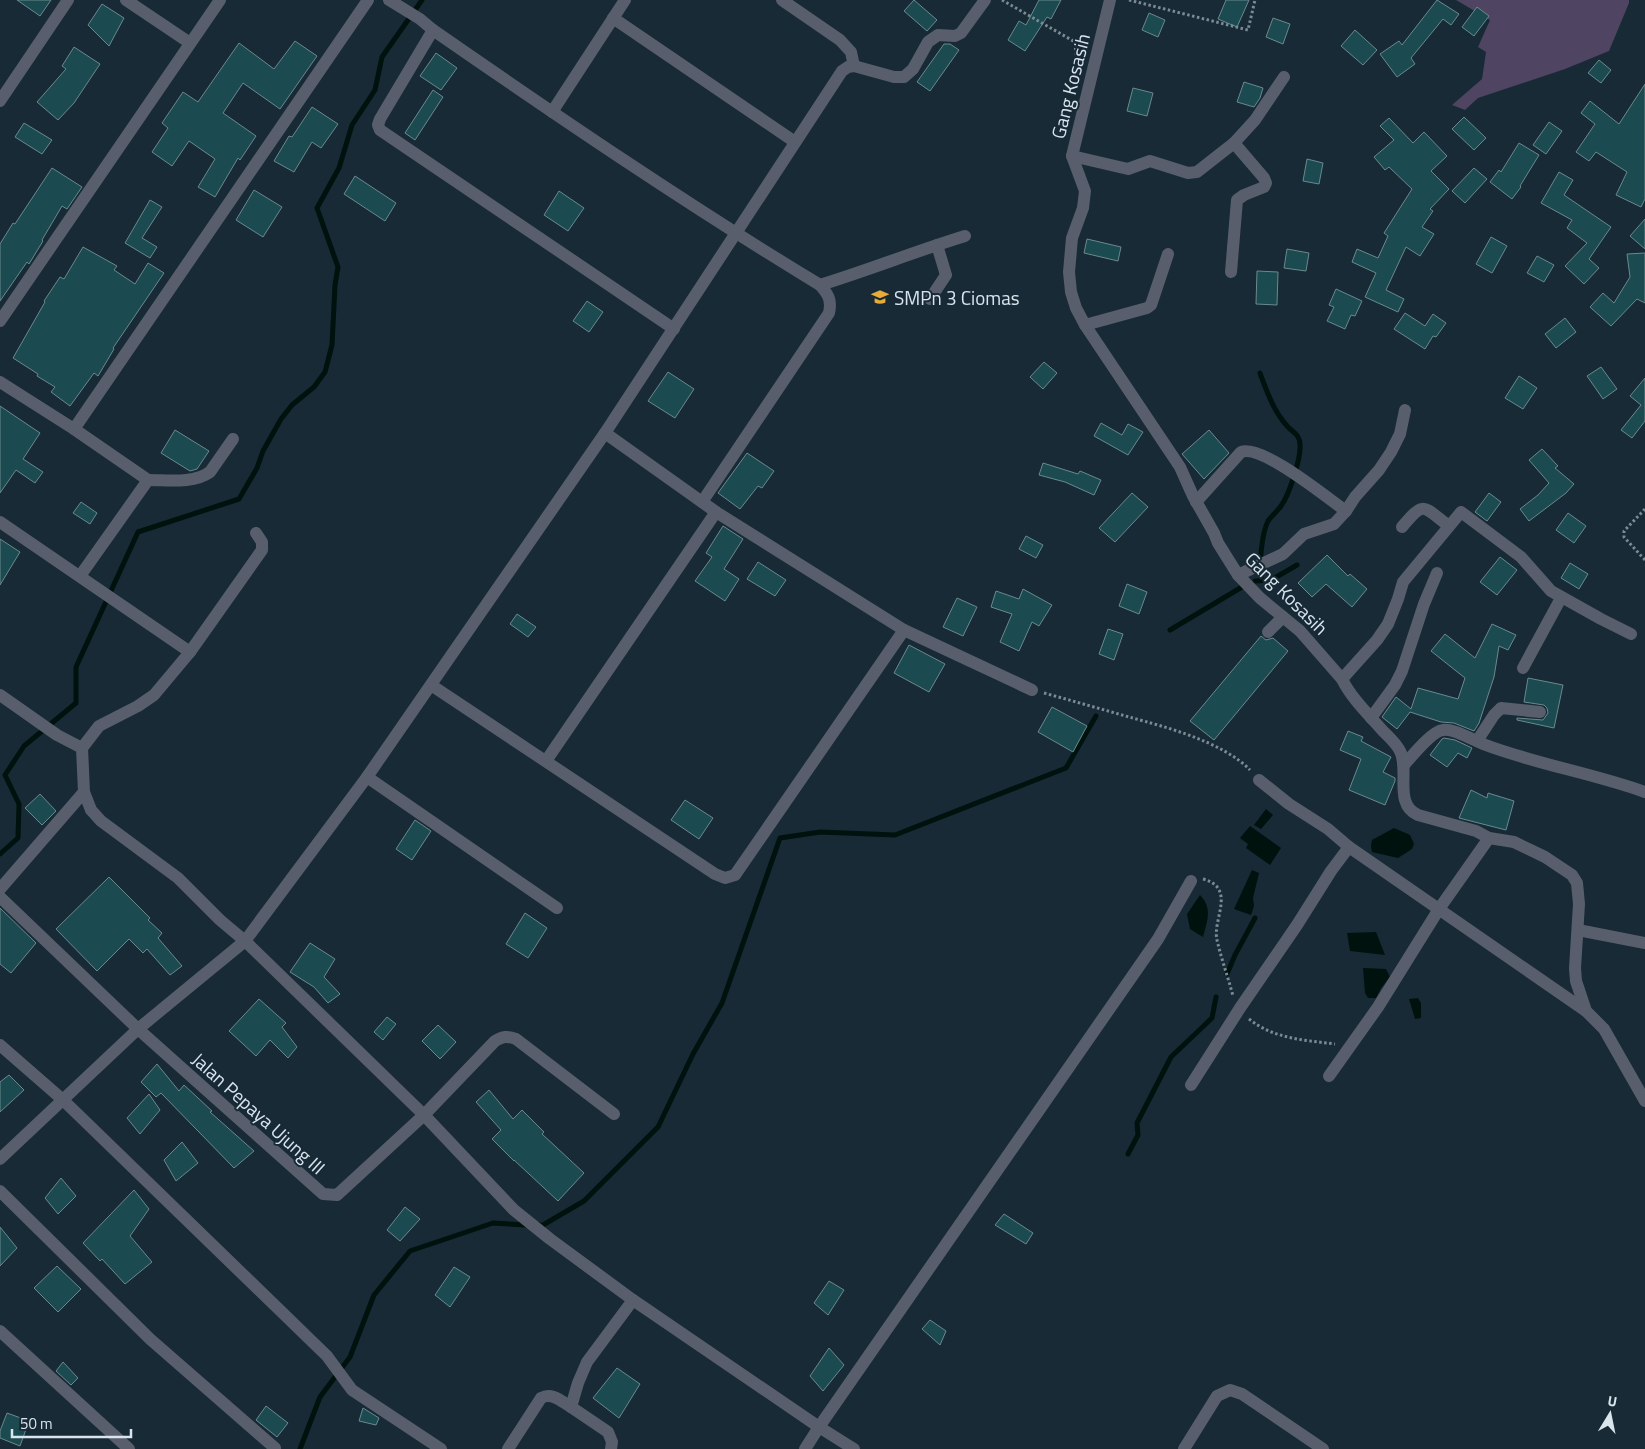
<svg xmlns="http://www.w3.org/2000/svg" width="1645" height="1449" viewBox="0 0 1645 1449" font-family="'Titillium Web',sans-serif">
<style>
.green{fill:#4f4461}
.water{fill:#00120d}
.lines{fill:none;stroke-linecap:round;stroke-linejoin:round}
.stream{stroke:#00120d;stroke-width:5}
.building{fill:#1b4b51;stroke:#6b898d}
.path{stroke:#7b8a94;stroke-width:3;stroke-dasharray:2.5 2.5;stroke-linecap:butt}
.minor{stroke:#595e6c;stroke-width:12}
.labels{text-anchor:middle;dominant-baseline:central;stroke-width:4;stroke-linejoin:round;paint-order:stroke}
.street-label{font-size:19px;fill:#d9e4ed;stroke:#172a36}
.poi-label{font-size:19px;fill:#d9e4ed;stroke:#172a36;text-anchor:start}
</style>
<rect width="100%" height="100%" fill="#172a36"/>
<path class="green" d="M1456 0H1629V3L1609 51 1565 69 1478 98 1465 110 1452 105 1482 79 1486 52 1478 47 1490 20Z"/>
<g class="water">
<path d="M1266 809 1273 815 1261 829 1254 825Z"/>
<path d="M1250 826 1281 848 1270 865 1246 848 1248 844 1240 838Z"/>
<path d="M1394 828 1410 835 1414 844 1412 849 1398 858 1372 852 1371 846 1372 840Z"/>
<path d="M1252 870 1259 873 1253 898 1254 906 1251 915 1234 909Z"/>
<path d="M1200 895C1213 908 1207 922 1203 937L1190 929 1187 914Z"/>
<path d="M1376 932 1385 955 1350 951 1347 933Z"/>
<path d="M1363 968 1386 969 1390 977 1381 988 1376 998H1368L1365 993Z"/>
<path d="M1418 998 1421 1003V1018L1415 1019 1409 999Z"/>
</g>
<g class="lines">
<g class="stream">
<path d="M1260 373C1267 392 1274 412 1288 427 1294 433 1300 435 1300 445 1301 459 1289 495 1281 506 1277 512 1272 515 1268 521 1262 533 1258 567 1262 580"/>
<path d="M1255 581 1271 580 1297 565"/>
<path d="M1170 630 1242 587"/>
<path d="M0 854 18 838 19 804 5 775 24 746 76 703V667L138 532 239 499 257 468 263 451 281 419 292 405 314 387 325 372 332 345 335 285 338 267 317 208 339 168 352 125 375 90 382 57 422 0"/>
<path d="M1227 974 1235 955 1255 918"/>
<path d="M1128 1154 1138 1135 1137 1123 1171 1057 1212 1018 1216 997"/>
<path d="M538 1225H543L584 1201 658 1127 693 1054 722 1003 780 838 820 832 895 835 1066 768 1096 716"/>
<path d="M300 1449 320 1397 350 1357 374 1295 410 1251 493 1223 527 1225"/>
</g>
</g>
<g class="building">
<path d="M17 0H51L40 16Z"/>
<path d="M914 0 937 20 927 31 904 11Z"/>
<path d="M1039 0H1061L1051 19 1047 17 1025 51 1008 40 1019 21 1026 25Z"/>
<path d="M1226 0H1249L1237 27 1218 19Z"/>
<path d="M1437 0 1459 14 1451 25 1443 19 1411 58 1415 64 1397 77 1380 54 1399 41 1402 45Z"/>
<path d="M102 4 124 18 109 46 88 25Z"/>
<path d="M1477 7 1489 16 1474 36 1462 27Z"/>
<path d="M1149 13 1165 20 1158 37 1142 30Z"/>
<path d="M1273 18 1290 24 1283 44 1266 37Z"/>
<path d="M1355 30 1377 50 1363 65 1341 46Z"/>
<path d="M295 41 317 56 280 109 243 83 223 113 256 136 240 160 238 158 215 197 198 187 215 159 189 141 172 166 152 152 168 128 162 123 183 92 198 102 239 43 274 69Z"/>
<path d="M944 44H950L959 50 930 91 917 82Z"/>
<path d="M74 47 100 64 74 103 58 120 37 102 66 69 62 66Z"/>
<path d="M436 53 457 68 441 90 420 76Z"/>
<path d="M1599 60 1611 70 1601 83 1588 73Z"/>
<path d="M1244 82 1263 88 1260 98 1254 107 1237 102Z"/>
<path d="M1645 84V199L1641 207 1616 195 1627 172 1596 152 1589 161 1576 152 1595 124 1581 113 1590 101 1619 124Z"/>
<path d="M1133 88 1153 93 1147 116 1127 111Z"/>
<path d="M433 90 443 97 415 140 405 133Z"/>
<path d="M312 107 338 124 321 148 312 142 294 172 274 161 289 136 292 137Z"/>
<path d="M1464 117 1486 138 1474 150 1452 129Z"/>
<path d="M1389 118 1413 143 1424 132 1447 156 1431 171 1449 189 1430 209 1433 211 1422 227 1434 234 1420 256 1406 247 1386 290 1404 299 1398 312 1365 297 1376 273 1352 262 1357 249 1378 258 1388 236 1384 233 1412 189 1389 167 1385 170 1374 157 1394 140 1380 126Z"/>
<path d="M1549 122 1562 131 1546 154 1533 145Z"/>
<path d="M24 123 52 140 42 154 15 137Z"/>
<path d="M1519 143 1539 155 1520 186 1521 187 1512 199 1490 182 1499 170 1501 172Z"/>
<path d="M1307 159 1323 163 1319 184 1303 181Z"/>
<path d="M52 168 82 187 67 209 62 206 42 240 43 241 29 264 27 262 0 301V244L13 223 15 224Z"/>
<path d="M1474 168 1487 179 1465 203 1452 191Z"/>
<path d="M1559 172 1573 180 1564 195 1611 227 1589 259 1599 268 1584 284 1565 266 1587 243 1567 228 1572 220 1541 203Z"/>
<path d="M355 176 396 203 385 221 344 194Z"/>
<path d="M254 190 282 207 263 237 236 220Z"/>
<path d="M559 191 584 208 568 231 544 215Z"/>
<path d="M150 200 162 207 142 238 157 247 150 258 125 243Z"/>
<path d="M1645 219V249L1630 236Z"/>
<path d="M1491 237 1507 246 1492 273 1476 264Z"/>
<path d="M1087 239 1121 247 1118 261 1084 253Z"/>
<path d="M83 247 117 266 114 270 135 284 148 263 164 273 113 348 114 349 98 376 94 373 70 406 51 392 55 387 37 376 38 374 13 358 45 302 44 301 60 277 64 279Z"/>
<path d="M1287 249 1309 253 1306 271 1284 268Z"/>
<path d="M1645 253V303L1637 299 1611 326 1590 307 1603 293 1614 303 1630 277 1627 254Z"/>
<path d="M1537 256 1554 265 1544 282 1527 273Z"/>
<path d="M1257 271 1278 272 1277 305 1256 304Z"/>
<path d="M1336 289 1362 301 1355 316 1351 315 1345 329 1327 321 1334 307 1329 305Z"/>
<path d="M587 301 603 312 589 332 573 321Z"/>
<path d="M1405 313 1425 326 1433 314 1446 323 1436 337 1433 336 1425 349 1394 329Z"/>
<path d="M1565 318 1576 332 1556 348 1545 334Z"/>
<path d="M1044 362 1057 373 1043 389 1030 377Z"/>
<path d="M1601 367 1617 389 1603 399 1587 376Z"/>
<path d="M668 372 694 389 675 418 648 401Z"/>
<path d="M1519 376 1537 388 1523 409 1505 398Z"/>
<path d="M1645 378V421L1632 438 1621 430 1641 405 1630 396Z"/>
<path d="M0 406 40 433 23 459 43 472 35 483 16 470 0 493Z"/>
<path d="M1101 423 1122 435 1128 424 1143 432 1128 455 1094 436Z"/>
<path d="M175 430 209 451 197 469 190 471 161 453Z"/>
<path d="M1209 430 1229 453 1204 479 1182 454Z"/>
<path d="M1542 449 1558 466 1555 468 1574 484 1566 493 1529 521 1520 509 1538 495 1549 483 1529 460Z"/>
<path d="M747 453 774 471 762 488 758 486 740 509 718 493Z"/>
<path d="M1043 463 1078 474 1080 471 1101 480 1094 495 1065 482 1039 475Z"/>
<path d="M1132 493 1148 507 1115 542 1099 528Z"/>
<path d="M1489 493 1501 502 1487 521 1475 512Z"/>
<path d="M81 502 97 513 90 524 73 513Z"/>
<path d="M1568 513 1586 526 1574 543 1556 530Z"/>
<path d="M723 526 743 539 724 569 739 579 725 601 695 581 712 557 706 553Z"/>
<path d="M1026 536 1043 545 1036 558 1019 549Z"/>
<path d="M0 539 20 552 0 585Z"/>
<path d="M1327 555 1348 576 1350 574 1367 589 1352 607 1326 584 1312 597 1298 583Z"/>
<path d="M1500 557 1517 570 1497 595 1480 582Z"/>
<path d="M758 562 786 580 775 596 747 579Z"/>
<path d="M1570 563 1588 574 1579 589 1561 578Z"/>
<path d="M1127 584 1147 592 1139 614 1119 606Z"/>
<path d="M1023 589 1052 605 1039 626 1032 622 1019 651 1000 642 1012 614 991 607 996 591 1019 599Z"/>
<path d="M957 598 977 607 963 636 943 627Z"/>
<path d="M517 614 536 627 528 637 510 624Z"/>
<path d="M1492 624 1516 635 1508 650 1499 646 1494 677 1479 723 1474 731 1454 723 1441 722 1410 712 1397 729 1382 717 1396 697 1411 709 1418 688 1458 699 1465 678 1431 651 1445 634 1475 658Z"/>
<path d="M1108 629 1123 634 1114 660 1099 654Z"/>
<path d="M1261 636 1266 640 1273 638 1288 651 1214 740 1190 721Z"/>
<path d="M909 645 945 664 929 692 894 673Z"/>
<path d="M1528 678 1563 685 1554 728 1517 720V718L1543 720 1548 713 1547 708 1544 705 1524 702Z"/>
<path d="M1052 707 1087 726 1073 752 1038 732Z"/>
<path d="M1348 731 1363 737 1361 741 1391 757 1383 772 1395 778V781L1385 805 1349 790 1361 759 1340 750Z"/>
<path d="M1444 738 1455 740 1472 748 1467 758 1458 753 1447 767 1430 755 1442 739Z"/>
<path d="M1471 790 1487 798 1488 793 1514 801 1506 830 1459 818Z"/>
<path d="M40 794 56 811 42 825 25 808Z"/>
<path d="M685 800 713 818 699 839 671 820Z"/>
<path d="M415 820 431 831 412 860 396 849Z"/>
<path d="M109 877 150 918 148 920 162 933 158 938 182 966 170 975 147 949 143 953 129 939 97 971 56 929Z"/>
<path d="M0 908 36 943 11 973 0 964Z"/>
<path d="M525 913 547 928 528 958 506 944Z"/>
<path d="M310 943 335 959 324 977 340 994 328 1003 314 987 290 972Z"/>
<path d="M259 999 286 1023 282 1027 297 1047 288 1058 270 1040 256 1056 229 1031Z"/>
<path d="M387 1017 396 1024 383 1040 374 1032Z"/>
<path d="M438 1025 456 1042 440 1059 422 1041Z"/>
<path d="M157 1064 179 1091 184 1085 212 1111 210 1112 254 1151 234 1168 161 1093 156 1097 141 1082Z"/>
<path d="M9 1075 24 1090 0 1112V1082Z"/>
<path d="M489 1090 513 1119 522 1110 544 1132 542 1134 584 1173 558 1201 514 1160V1161L492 1139 501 1130 476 1102Z"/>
<path d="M149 1094 160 1110 140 1134 127 1118Z"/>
<path d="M182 1142 198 1163 176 1181 164 1160Z"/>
<path d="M61 1178 76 1196 58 1214 45 1198Z"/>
<path d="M134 1190 149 1209 130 1236 152 1262 125 1284 102 1259 100 1261 83 1243Z"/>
<path d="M405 1207 420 1219 400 1241 387 1230Z"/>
<path d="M1004 1214 1033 1233 1026 1244 995 1225Z"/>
<path d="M0 1227 17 1248 0 1266Z"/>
<path d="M57 1266 81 1289 58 1312 34 1288Z"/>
<path d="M454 1267 470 1277 450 1307 435 1295Z"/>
<path d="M829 1281 844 1290 828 1315 814 1303Z"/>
<path d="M930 1320 946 1331 940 1345 922 1329Z"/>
<path d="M829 1348 844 1365 823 1391 810 1376Z"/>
<path d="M63 1362 78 1378 71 1385 56 1371Z"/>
<path d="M617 1368 640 1384 619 1418 593 1398Z"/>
<path d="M266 1406 288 1423 277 1437 256 1420Z"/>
<path d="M363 1408 379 1418 376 1425 359 1421Z"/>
<path d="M7 1413 29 1421 20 1446 0 1438V1431Z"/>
</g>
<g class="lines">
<g class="path">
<path d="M1002 0 1075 42 1077 68 1081 70"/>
<path d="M1129 0 1248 30 1255 0"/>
<path d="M1645 509 1624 531V537L1645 560"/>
<path d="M1044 693C1073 701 1101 709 1129 717 1166 727 1223 742 1250 770"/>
<path d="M1203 879C1237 888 1212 920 1217 940 1221 958 1228 977 1233 996"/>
<path d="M1249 1019C1274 1039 1304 1040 1335 1044"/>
</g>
<g class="minor">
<path d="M126 0 190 43"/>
<path d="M389 0 420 19 433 30C560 118 688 205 820 285 828 294 832 300 829 313L702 502"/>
<path d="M782 0 840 40 851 52 854 66"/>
<path d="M1110 0 1072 156 1085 191 1083 208 1072 238 1069 272 1071 292 1076 308 1085 325 1180 467 1193 496 1214 533 1218 543 1238 575 1260 598 1300 631 1342 679C1351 698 1369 715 1383 731 1389 737 1396 743 1400 751 1410 770 1393 804 1418 815L1476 831 1489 838 1514 842 1545 857 1572 875 1577 883 1579 904 1575 968 1576 981 1586 1011 1604 1029 1645 1101"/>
<path d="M613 18 795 142"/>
<path d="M433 30 380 119 378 125 380 130 674 329"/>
<path d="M0 101 68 0"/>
<path d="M552 112 625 0"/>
<path d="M1234 143 1255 120 1284 77"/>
<path d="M1072 156 1128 169 1150 161 1188 173 1197 172 1234 143 1264 178 1266 183 1264 187 1244 195 1237 200 1231 272"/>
<path d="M820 285C869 270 916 251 965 236"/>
<path d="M930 299 946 275 937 245"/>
<path d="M0 321 220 0"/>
<path d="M1085 325 1147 308 1151 305 1168 254"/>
<path d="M0 382 74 429 148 480 80 576"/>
<path d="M74 429 368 0"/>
<path d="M605 433 716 512 904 630 1032 690"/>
<path d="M148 480C168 480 193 484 210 472L233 439"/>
<path d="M1196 502 1241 452C1262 444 1327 498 1346 511"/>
<path d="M0 522 190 652 154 695 138 706 99 726 82 748"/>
<path d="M1402 527C1425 500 1422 506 1449 526"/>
<path d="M1238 575 1283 554 1304 534 1334 524 1346 511 1355 497 1379 470 1391 452 1400 434 1405 410"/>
<path d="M1268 632 1283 617"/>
<path d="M190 652 262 550V542L256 533"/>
<path d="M1523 668 1561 598"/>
<path d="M1342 679 1377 640 1388 624 1398 599 1403 582 1461 512 1521 557 1551 591 1601 619 1631 634"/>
<path d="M431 685 715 874 725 878 735 875 904 630"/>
<path d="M0 695 57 735 82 748 84 792 0 889"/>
<path d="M1371 718 1395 685 1402 671 1424 604 1437 573"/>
<path d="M1477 741 1494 715 1501 708 1540 712"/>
<path d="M546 761 716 512"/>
<path d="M1404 765C1412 756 1432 731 1443 730 1453 728 1473 740 1483 744 1535 764 1592 773 1645 792"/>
<path d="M367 777 557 908"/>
<path d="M1259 780 1289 804 1328 829 1349 847 1586 1011"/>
<path d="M84 792 91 810 101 821 178 878 220 920 245 941 424 1115 514 1210 550 1239 633 1300 819 1427 854 1449"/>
<path d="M0 897 138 1029 323 1194 337 1195 424 1115 495 1041C503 1036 507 1036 516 1039L614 1114"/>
<path d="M1578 930 1645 943"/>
<path d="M0 1045 63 1100 327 1356 352 1390 441 1449"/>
<path d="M1329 1076 1378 1007 1439 909 1489 838"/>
<path d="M1191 1085 1240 1008 1297 925 1331 871 1349 847"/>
<path d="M0 1159 138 1029 245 941 367 777 605 433 842 71 848 67 854 66 894 77H904L913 69 928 42 938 35 955 36 961 33 985 0"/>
<path d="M0 1191 150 1339 275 1448"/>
<path d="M0 1331 129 1449"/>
<path d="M508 1449 541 1398C552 1392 561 1401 571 1407"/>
<path d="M611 1449 612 1442 608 1432 571 1407 578 1383 587 1362 633 1300"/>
<path d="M805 1449 819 1427 1158 939 1191 881"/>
<path d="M1184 1449 1217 1396 1230 1390 1242 1394 1323 1449"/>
</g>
</g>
<defs>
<g id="school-bare" transform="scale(1.35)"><path d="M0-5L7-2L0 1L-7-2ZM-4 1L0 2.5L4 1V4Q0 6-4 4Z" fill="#e8ab37" stroke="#172a36" stroke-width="2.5" paint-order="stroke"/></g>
</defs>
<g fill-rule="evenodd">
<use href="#school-bare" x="880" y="297"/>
</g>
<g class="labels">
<g class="street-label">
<text transform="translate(1070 86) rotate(-76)">Gang Kosasih</text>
<text transform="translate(1287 593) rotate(45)">Gang Kosasih</text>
<text transform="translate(259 1113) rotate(42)">Jalan Pepaya Ujung III</text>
</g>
<g class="poi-label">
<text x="894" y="297">SMPn 3 Ciomas</text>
</g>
</g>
<g transform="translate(1610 1414) rotate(10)" stroke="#172a36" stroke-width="4" paint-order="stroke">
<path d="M0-4L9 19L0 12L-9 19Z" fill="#d9e4ed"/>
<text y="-8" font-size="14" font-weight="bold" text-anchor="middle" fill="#d9e4ed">U</text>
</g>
<path d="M12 1429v8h119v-8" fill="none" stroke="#d9e4ed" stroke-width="2.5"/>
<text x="20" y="1429" font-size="15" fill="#d9e4ed" stroke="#172a36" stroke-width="4" paint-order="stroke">50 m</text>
</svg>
